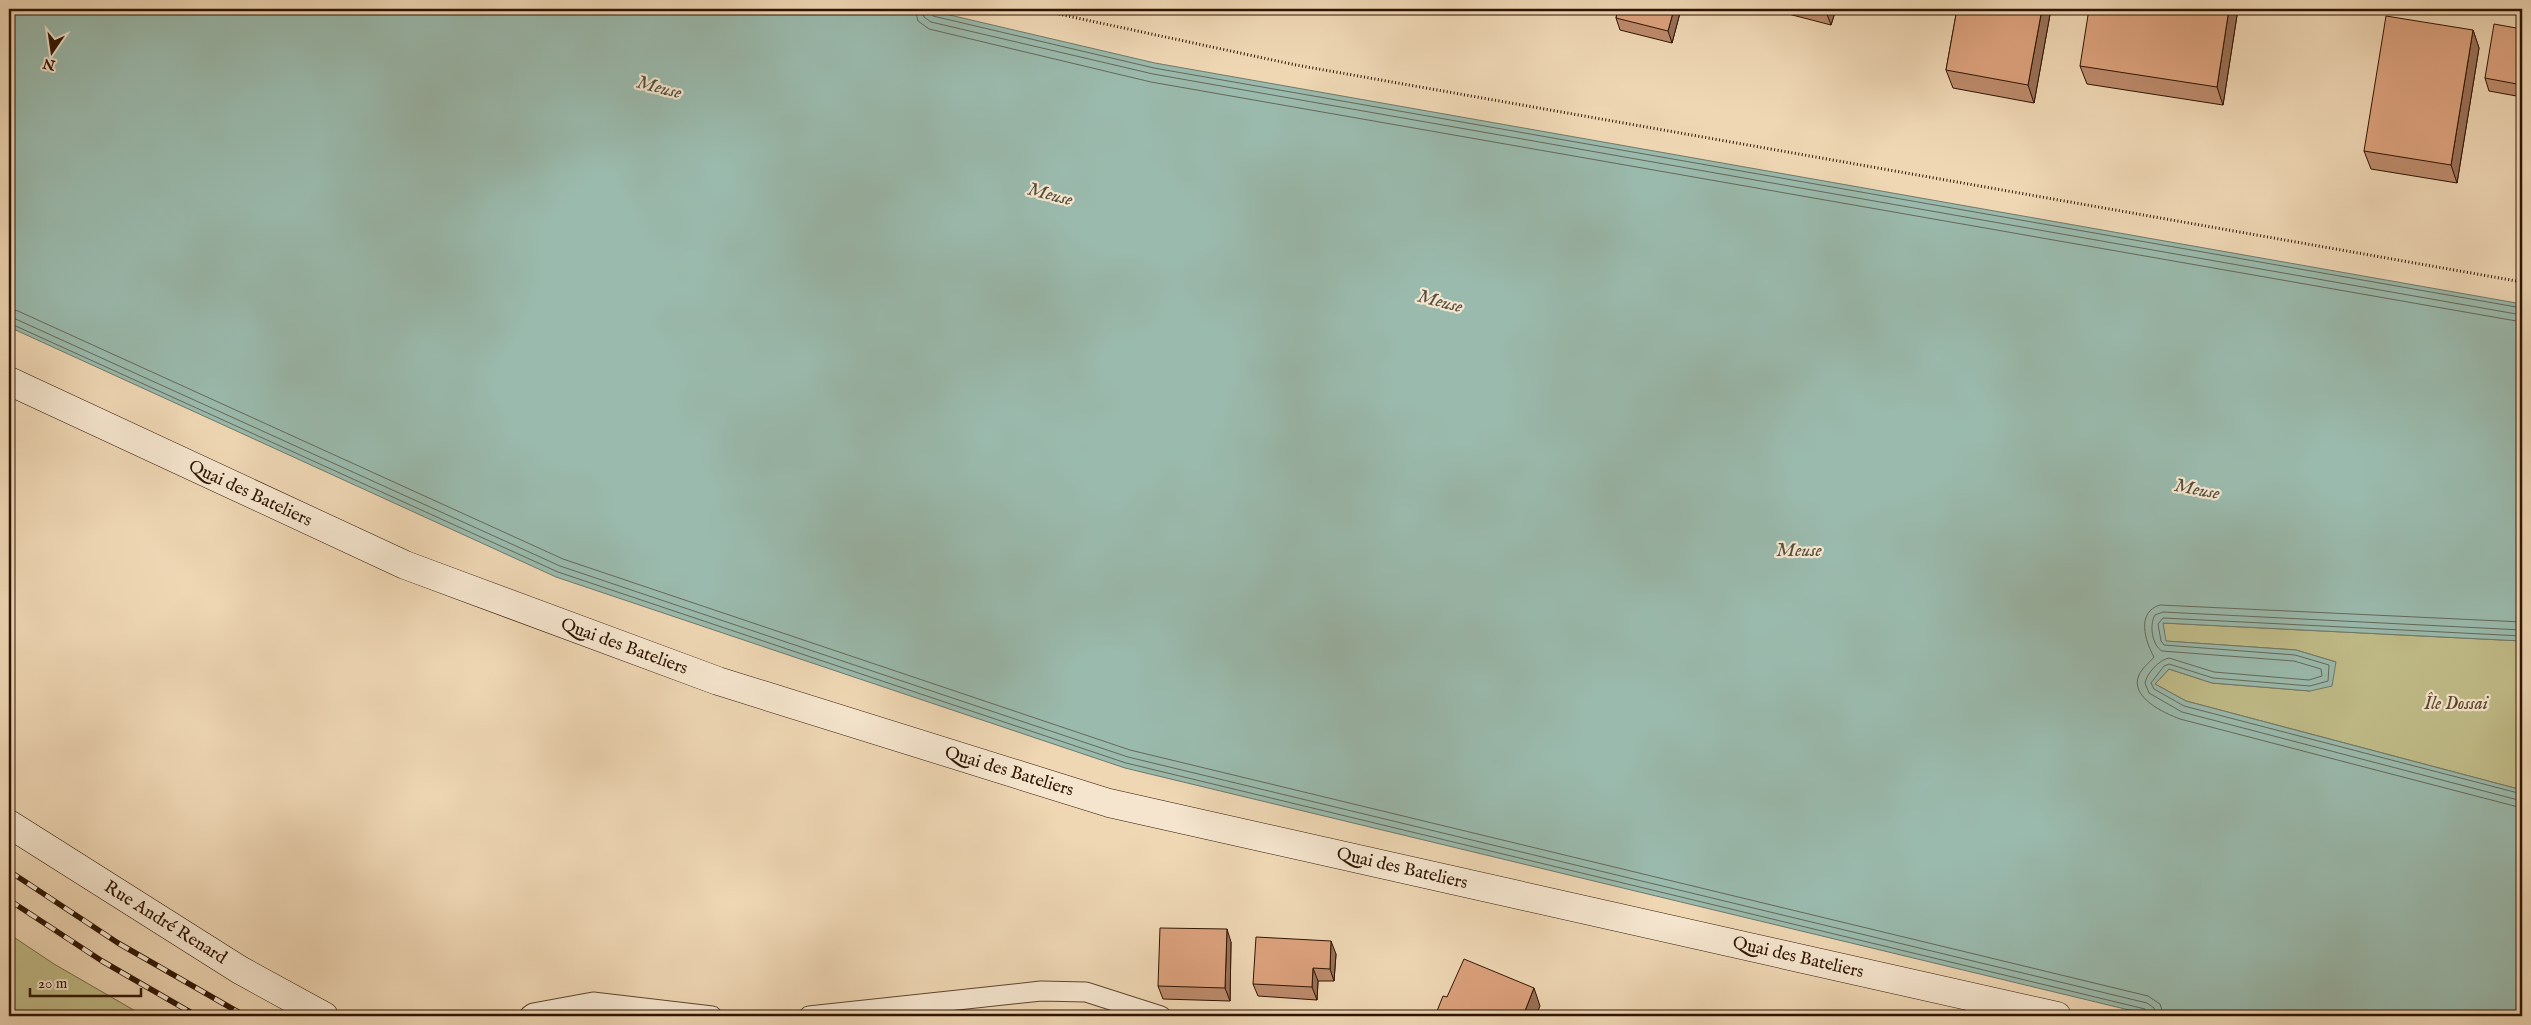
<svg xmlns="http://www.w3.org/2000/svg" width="2531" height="1025" viewBox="0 0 2531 1025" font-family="'IM FELL English',serif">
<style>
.green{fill:#c0bc88;stroke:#786846}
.water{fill:#9abaad;stroke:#6f7869}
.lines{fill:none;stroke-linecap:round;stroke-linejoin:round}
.shore{stroke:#646858;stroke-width:1}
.lane-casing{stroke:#5f462f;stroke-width:21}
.secondary-casing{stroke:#2f1503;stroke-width:29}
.path{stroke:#2f1503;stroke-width:3;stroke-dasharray:1 2.5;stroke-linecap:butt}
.lane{stroke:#f5e5ce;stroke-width:19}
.secondary{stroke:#f5e5ce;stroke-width:28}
.rail-casing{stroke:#2f1503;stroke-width:5.5}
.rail{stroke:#f5e5ce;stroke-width:4;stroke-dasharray:11;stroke-linecap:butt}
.wall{fill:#bd8b6c;stroke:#2f1503}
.shaded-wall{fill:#9a7158;stroke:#2f1503}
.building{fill:#dca27d;stroke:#2f1503}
.labels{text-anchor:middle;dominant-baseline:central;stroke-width:4.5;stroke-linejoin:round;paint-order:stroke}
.street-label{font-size:18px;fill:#2f1503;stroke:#f5e5ce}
.park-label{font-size:18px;font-style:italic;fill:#5a472b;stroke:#f5e5ce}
.water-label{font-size:19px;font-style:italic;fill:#544f3e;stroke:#f5e5ce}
</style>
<rect width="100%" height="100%" fill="#efd7b4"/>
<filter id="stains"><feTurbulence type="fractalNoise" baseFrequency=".004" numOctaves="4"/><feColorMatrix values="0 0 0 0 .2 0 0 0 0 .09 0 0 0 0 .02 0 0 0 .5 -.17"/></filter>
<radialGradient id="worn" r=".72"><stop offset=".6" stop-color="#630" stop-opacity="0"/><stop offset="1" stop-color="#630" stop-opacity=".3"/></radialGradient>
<g class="green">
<path d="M2163 623 2522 641V790L2186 701 2155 684 2169 669 2212 683 2310 691 2336 662 2296 650 2165 641Z"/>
<path d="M9 934 54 964 144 1016H9Z"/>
</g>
<path class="water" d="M9 9H924L1155 63 2522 304V641L2163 623 2166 641 2296 650 2336 662 2332 686 2310 691 2212 683 2169 669 2155 684 2186 701 2522 790V1016H2154L1125 768 556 577 9 327Z"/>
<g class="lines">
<g class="shore">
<path d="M915 9 918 21 929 29 1151 82 2522 322"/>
<path d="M922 9 924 17 931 22 1153 74 2522 315"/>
<path d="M929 9 933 16 1154 68 2522 308"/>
<path d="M9 309 18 311 563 559 1130 750 2148 996 2160 1004 2164 1016"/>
<path d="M9 316 560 566 1128 757 2147 1003 2154 1008 2156 1016"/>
<path d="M9 323 558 572 1126 763 2145 1009 2150 1016"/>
<path d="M2522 622 2160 605C2136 612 2145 641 2154 657 2149 663 2142 668 2139 675 2129 697 2164 713 2180 719L2522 808"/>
<path d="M2522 630 2163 612 2155 615C2149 625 2152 645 2162 651L2294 661 2321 669 2322 676 2309 680 2214 672 2169 658C2159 660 2147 673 2145 683L2149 693 2182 712 2522 801"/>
<path d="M2522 636 2163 618 2158 624 2161 641 2164 645 2295 655 2329 665 2328 681 2310 686 2213 678 2169 664 2164 666 2151 683 2154 689 2184 706 2522 794"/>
</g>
<g class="lane-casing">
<g id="lane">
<path d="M529 1016 533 1013 593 1002 712 1016"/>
<path d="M809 1016 1041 991 1086 992 1161 1016"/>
</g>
</g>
<g class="secondary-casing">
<g id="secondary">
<path d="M9 381 405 565 718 681 1109 803 2057 1016"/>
<path d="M9 824 240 970 324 1016"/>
</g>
</g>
<path class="path" d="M1035 9 1296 65 2522 282"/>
<use href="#lane" class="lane"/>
<use href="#secondary" class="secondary"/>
<g class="rail-casing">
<g id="rail">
<path d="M9 871 118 943 245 1016"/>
<path d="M9 900 102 961 197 1016"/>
</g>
</g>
<use href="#rail" class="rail"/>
</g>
<g class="wall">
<path d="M1618 9H1681L1672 43 1620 30 1616 18Z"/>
<path d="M1769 9H1836L1831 25Z"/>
<path d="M1957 9H2051L2034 103 1953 88 1946 70Z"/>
<path d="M2238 9 2223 105 2087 84 2080 66Z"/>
<path d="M2522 29V97L2489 91 2485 78Z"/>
<path d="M2473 30 2479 48 2457 183 2371 169 2364 151Z"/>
<path d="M1231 942 1230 1001 1163 999 1158 986Z"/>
<path d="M1336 954 1334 981H1318L1317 1000 1258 996 1253 984Z"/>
</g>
<g class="shaded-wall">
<path d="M1674 9H1681L1672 43 1668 31Z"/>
<path d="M1825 9H1836L1831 25Z"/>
<path d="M2042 9H2051L2034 103 2028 85Z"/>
<path d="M2229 9H2238L2223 105 2217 87Z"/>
<path d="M2473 30 2479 48 2457 183 2451 165Z"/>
<path d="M1227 929 1231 942 1230 1001 1225 988Z"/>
<path d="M1331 941 1336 954 1334 981 1330 969Z"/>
<path d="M1313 968 1318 981 1317 1000 1312 987Z"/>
<path d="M1534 988 1540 1006 1536 1016H1523Z"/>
</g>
<g class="building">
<path d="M1618 9H1674L1668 31 1616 18Z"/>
<path d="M1957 9H2042L2028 85 1946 70Z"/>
<path d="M2089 9H2099L2119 12V9H2229L2217 87 2080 66Z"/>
<path d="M2386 16 2473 30 2451 165 2364 151Z"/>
<path d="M2494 24 2522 29V85L2485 78Z"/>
<path d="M1160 928 1227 929 1225 988 1158 986Z"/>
<path d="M1256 937 1331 941 1330 969 1313 968 1312 987 1253 984Z"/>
<path d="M1464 959 1534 988 1523 1016H1435L1443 996 1447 997Z"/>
</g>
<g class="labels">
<g class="street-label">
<text transform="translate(250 494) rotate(25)">Quai des Bateliers</text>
<text transform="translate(624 647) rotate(20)">Quai des Bateliers</text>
<text transform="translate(1009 772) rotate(17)">Quai des Bateliers</text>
<text transform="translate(1402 869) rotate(13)">Quai des Bateliers</text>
<text transform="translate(165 923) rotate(32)">Rue André Renard</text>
<text transform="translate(1798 958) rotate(13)">Quai des Bateliers</text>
</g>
<g class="park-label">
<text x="2456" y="704">Île Dossai</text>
</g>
<g class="water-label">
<text transform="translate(659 88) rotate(15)">Meuse</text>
<text transform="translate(1050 195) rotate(15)">Meuse</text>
<text transform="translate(1440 302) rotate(15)">Meuse</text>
<text transform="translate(2197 490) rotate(11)">Meuse</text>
<text x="1799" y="551">Meuse</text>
</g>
</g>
<rect width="2531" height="1025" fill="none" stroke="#efd7b4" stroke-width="30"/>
<rect x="10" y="10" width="2511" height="1005" fill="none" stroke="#2f1503" stroke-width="2.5"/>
<rect x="15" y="15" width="2501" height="995" fill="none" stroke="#2f1503"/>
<g transform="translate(52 52) rotate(193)" stroke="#f5e5ce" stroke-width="4" paint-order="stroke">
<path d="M0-4L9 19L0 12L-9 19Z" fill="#2f1503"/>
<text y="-8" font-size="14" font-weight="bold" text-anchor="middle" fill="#2f1503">N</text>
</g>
<path d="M30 988v8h111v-8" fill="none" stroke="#2f1503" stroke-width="2.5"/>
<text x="38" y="988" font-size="15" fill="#2f1503" stroke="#f5e5ce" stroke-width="4" paint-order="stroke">20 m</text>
<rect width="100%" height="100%" filter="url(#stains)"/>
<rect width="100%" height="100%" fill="url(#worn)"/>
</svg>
